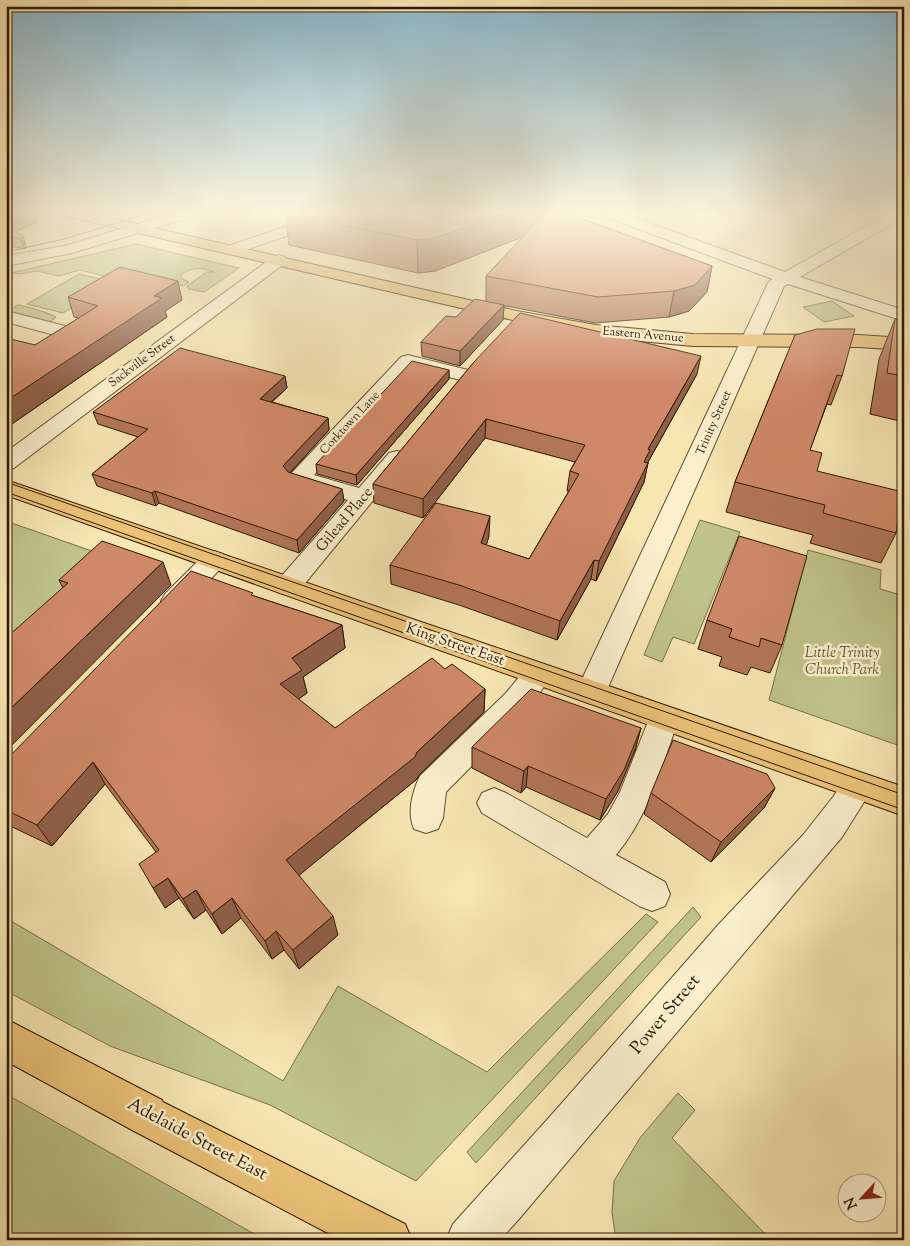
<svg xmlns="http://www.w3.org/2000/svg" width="910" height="1246" viewBox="0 0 910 1246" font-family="'Sorts Mill Goudy',serif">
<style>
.green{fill:#bfc48a;stroke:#766e46}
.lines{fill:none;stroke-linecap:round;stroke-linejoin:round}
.minor-casing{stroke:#604c2e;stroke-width:2}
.major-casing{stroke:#2d1802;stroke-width:2}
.highway-casing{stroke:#2d1802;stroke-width:2}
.minor{fill:#faefcd;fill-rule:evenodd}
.major{fill:#ecc379;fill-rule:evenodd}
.highway{fill:#ecc379;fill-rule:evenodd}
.tram{stroke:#2d1802;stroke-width:1}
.wall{fill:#b27659;stroke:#2d1802}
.shaded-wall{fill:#916049;stroke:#2d1802}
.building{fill:#cf8968;stroke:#2d1802}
.labels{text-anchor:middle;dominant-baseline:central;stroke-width:5;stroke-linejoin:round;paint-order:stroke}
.far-street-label{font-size:12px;fill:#2d1802;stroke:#faefcd}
.street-label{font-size:15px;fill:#2d1802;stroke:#faefcd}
.park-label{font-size:15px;font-style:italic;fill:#605432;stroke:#faefcd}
.near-street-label{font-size:18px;fill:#2d1802;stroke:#faefcd}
</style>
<rect width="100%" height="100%" fill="#f7e6b2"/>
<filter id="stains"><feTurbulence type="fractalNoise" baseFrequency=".004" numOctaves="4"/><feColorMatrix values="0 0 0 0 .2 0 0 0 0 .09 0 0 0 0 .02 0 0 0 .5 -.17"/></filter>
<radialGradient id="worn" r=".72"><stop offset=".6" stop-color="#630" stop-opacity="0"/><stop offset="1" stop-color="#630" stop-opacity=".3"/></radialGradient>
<g class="green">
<path d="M136 244 239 268 204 292 189 289 187 286 207 272H214C201 267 192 267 180 275L182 279 189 282 183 286 167 281 127 282 80 270 59 276 37 271 20 274 11 273Z"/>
<path d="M79 274 114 282 63 313 27 304Z"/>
<path d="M832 301 854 316 824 322 803 307Z"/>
<path d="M18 305C22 305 53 314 56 317L50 322 8 311Z"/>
<path d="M700 520 740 532 694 644 673 637 662 662 644 655Z"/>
<path d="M6 521 109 557 6 649Z"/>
<path d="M808 550 881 570 880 589 904 596 903 747 769 700Z"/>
<path d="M693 907 701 917 476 1163 467 1152Z"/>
<path d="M646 914 658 922 416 1181 270 1105 110 1046 6 991V918L283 1081 338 986 487 1072Z"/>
<path d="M678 1093 695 1110 672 1138 771 1240H616L612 1212 614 1181 640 1138Z"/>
<path d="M6 1094 265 1240H6Z"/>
</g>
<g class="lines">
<g class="minor-casing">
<g id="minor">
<path d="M178 212H200L198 215 72 253 6 266V256L64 246Z"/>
<path d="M328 212H349L347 215 237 253H225L223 250 225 247Z"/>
<path d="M599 212H619L785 272 891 212H904V217L800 277 904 310V321L788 284 784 286 606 692 601 700 591 704 581 700 576 692 768 283 772 279 601 215Z"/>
<path d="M279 255 285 257 287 260 285 263 14 468 6 470V452L273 257Z"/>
<path d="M6 311 69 327 71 331 69 335 62 337 6 322Z"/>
<path d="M408 355 472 371 475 375 472 379 465 381 412 368 314 475 359 488 389 453 397 451 405 453 408 458 297 593 288 595 279 593 275 586 279 579 348 500 291 483 287 478 401 357Z"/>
<path d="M214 551 223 554 227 560 223 566 183 608 174 611 165 608 161 601 165 594 205 554Z"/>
<path d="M538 663 548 666 553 674 528 709 446 792 443 818 438 829 426 833 414 829C407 813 412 792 420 776L506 693 528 666Z"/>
<path d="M664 706 675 709 679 718C662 766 649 815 616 855L665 882 670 894 665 906 652 911 639 906 482 813 477 803 482 793 494 788 506 793 587 838 608 814 620 792 653 709Z"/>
<path d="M858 772 869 776 874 786 842 837 519 1219 500 1240H446L453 1224 554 1112 719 924 803 835 833 797 847 776Z"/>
</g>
</g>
<g class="major-casing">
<g id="major">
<path d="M58 212H84L517 311 596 325 693 334 859 335 904 338V350L859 347 693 346 596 337 517 321 65 216 60 215Z"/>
<path d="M6 480 904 787V816L6 495Z"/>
<path d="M147 1094 405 1224 412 1240H341L132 1130 126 1115 132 1100Z"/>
</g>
</g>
<g class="highway-casing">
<path id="highway" d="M6 1019 162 1100 168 1115 162 1130 147 1136 132 1130 6 1061Z"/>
</g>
<use href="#minor" class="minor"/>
<use href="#major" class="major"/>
<use href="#highway" class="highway"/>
<g class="tram">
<path d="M6 252 64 239 153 212"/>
<path d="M6 482 904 795"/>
<path d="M6 492 904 810"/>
</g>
</g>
<g class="wall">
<path d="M6 212H34L38 221 16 232 23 236 26 247 25 249 6 245Z"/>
<path d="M288 212H572V215L712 266 707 292 689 311 669 317 595 323 501 305H504L503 320 460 366 422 356 421 342 456 317 486 301V276L523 237 435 271 418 273 289 245 285 213Z"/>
<path d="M68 297 182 300 165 311 167 317 6 428V338L35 345 79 318 74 317Z"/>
<path d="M895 319 904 320V422L870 414 879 359Z"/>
<path d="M795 335 842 376 831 405 827 404 810 450 817 471 896 533 881 563 810 543 813 535 726 512 735 482Z"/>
<path d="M474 362 697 374 648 462 644 482 596 581 591 579 557 640 459 605 391 584 390 565 489 536 486 545 529 559 569 491H567L570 471 575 462 485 438 423 518 374 503 373 484Z"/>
<path d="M449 370V379L357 485 317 474 316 464Z"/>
<path d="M285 376 287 388 272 402 328 418 329 430 290 473 342 489 344 501 299 553 159 503 156 506 97 486 92 474 138 437 98 424 93 412Z"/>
<path d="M59 580 171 585 63 588Z"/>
<path d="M254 596 342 625 345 648 303 677 307 693 298 699 335 728 445 669 485 689 484 712 419 775 417 779 299 875 338 935 299 969 284 950 272 959 241 918 222 934 206 910 194 919 179 898 165 908 156 852 105 784 52 846 6 824V760Z"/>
<path d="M707 620 782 645 770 673 751 667 747 675 719 666 722 657 698 649Z"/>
<path d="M641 728 635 750 618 791 600 820 526 787 521 793 472 768V747Z"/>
<path d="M775 788 764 808 711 862 644 814 651 793Z"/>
</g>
<g class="shaded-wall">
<path d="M32 212H34L38 221 9 235 6 228V224Z"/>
<path d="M507 212H572L571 218 435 271 418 273 417 240Z"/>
<path d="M23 236 26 247 25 249 21 239Z"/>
<path d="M712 266 707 292 689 311 669 317 674 291Z"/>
<path d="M178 281 182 300 165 311 167 317 6 428V401L154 296Z"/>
<path d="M504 305 503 320 460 366V351Z"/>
<path d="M701 356 697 374 648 462 647 466 648 463 644 482 596 581 599 561 644 462 648 449Z"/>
<path d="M449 370V379L357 485 356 475Z"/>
<path d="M285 376 287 388 262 410 260 399Z"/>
<path d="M328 418 329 430 285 478 283 466Z"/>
<path d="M486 419 485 438 423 518V499Z"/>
<path d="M342 489 344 501 299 553 297 540Z"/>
<path d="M155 491 159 503 156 506 152 493Z"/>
<path d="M490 516 489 536 481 563V543Z"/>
<path d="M594 560 591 579 557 640 560 621Z"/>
<path d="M163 562 171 585 6 751V713Z"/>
<path d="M342 625 345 648 303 677 307 693 286 708 280 684 292 658Z"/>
<path d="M485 689 484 712 419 775 417 779 292 881 286 860 417 752Z"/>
<path d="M641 728 635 750 618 791 600 820 606 799Z"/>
<path d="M93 762 105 784 52 846 37 825Z"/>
<path d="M528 766 526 787 521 793 524 771Z"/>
<path d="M775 788 764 808 711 862 721 842Z"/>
<path d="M168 878 179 898 165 908 153 888Z"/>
<path d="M196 890 206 910 194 919 183 899Z"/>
<path d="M232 898 241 918 222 934 212 914Z"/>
<path d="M333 916 338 935 299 969 293 950Z"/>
<path d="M276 931 284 950 272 959 265 941Z"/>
</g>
<g class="building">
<path d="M6 212H32L6 224Z"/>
<path d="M288 212H507L435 238 417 240 285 213Z"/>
<path d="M546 212H563L712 266 695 285 674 291 598 297 486 276Z"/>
<path d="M6 225 23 236 21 239 6 235Z"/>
<path d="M120 267 178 281 154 296 162 298 6 401V338L35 345 98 306 68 297Z"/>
<path d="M475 299 504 305 460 351 421 342 446 316 456 317Z"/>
<path d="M520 313 701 356 648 449 650 450 644 462 648 463 599 561 594 560 560 621 459 585 390 565 436 503 490 516 481 543 529 559 579 474 570 471 585 445 486 419 423 499 373 484 474 362Z"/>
<path d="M895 319 904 320V376L887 373Z"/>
<path d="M817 329H855L842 376 837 375 810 450 822 453 817 471 903 492 896 533 823 513 825 505 735 482 795 335Z"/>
<path d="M180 348 285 376 260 399 328 418 283 466 288 472 342 489 297 540 155 491 152 493 92 474 148 429 93 412Z"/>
<path d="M412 361 449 370 356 475 316 464Z"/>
<path d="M739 536 807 556 782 645 761 638 759 647 729 637 732 629 707 620Z"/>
<path d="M102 541 163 562 6 713V638L68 583 59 580Z"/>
<path d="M191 571 253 593 251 595 342 625 292 658 302 670 280 684 335 728 432 658 445 669 452 664 485 689 417 752 415 757 286 860 333 916 293 950 276 931 265 941 232 898 212 914 196 890 183 899 168 878 153 888 139 864 159 850 93 762 37 825 6 810V760Z"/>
<path d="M531 689 641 728 624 770 606 799 528 766 524 771 472 747Z"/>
<path d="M673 740 767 774 775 788 721 842 651 793Z"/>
</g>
<linearGradient id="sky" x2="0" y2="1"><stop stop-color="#8ab9cf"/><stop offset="0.55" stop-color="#fbf4dc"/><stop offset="1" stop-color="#fbf4dc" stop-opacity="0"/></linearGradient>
<rect width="910" height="386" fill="url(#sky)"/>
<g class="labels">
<g class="far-street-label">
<text transform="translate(643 335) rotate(5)">Eastern Avenue</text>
<text transform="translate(142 361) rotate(-37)">Sackville Street</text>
<text transform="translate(350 423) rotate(-47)">Corktown Lane</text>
<text transform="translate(714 423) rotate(-66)">Trinity Street</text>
</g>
<g class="street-label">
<text transform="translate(345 520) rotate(-50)">Gilead Place</text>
<text transform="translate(455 645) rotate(19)">King Street East</text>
</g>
<g class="park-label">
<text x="842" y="653">Little Trinity<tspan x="842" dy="17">Church Park</tspan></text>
</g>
<g class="near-street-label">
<text transform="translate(666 1015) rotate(-50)">Power Street</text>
<text transform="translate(197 1140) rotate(28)">Adelaide Street East</text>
</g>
</g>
<rect width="910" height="1246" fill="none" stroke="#f7e6b2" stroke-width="25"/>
<rect x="8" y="8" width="895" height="1231" fill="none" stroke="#2d1802" stroke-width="2.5"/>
<rect x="12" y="12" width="885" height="1221" fill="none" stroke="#2d1802"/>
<g transform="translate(862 1198) rotate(244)"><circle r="24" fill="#faefcd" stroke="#a8997c"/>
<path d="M0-4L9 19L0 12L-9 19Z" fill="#8f2418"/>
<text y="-8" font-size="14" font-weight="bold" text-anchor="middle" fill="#2d1802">N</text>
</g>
<rect width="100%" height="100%" filter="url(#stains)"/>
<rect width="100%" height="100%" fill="url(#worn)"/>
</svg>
